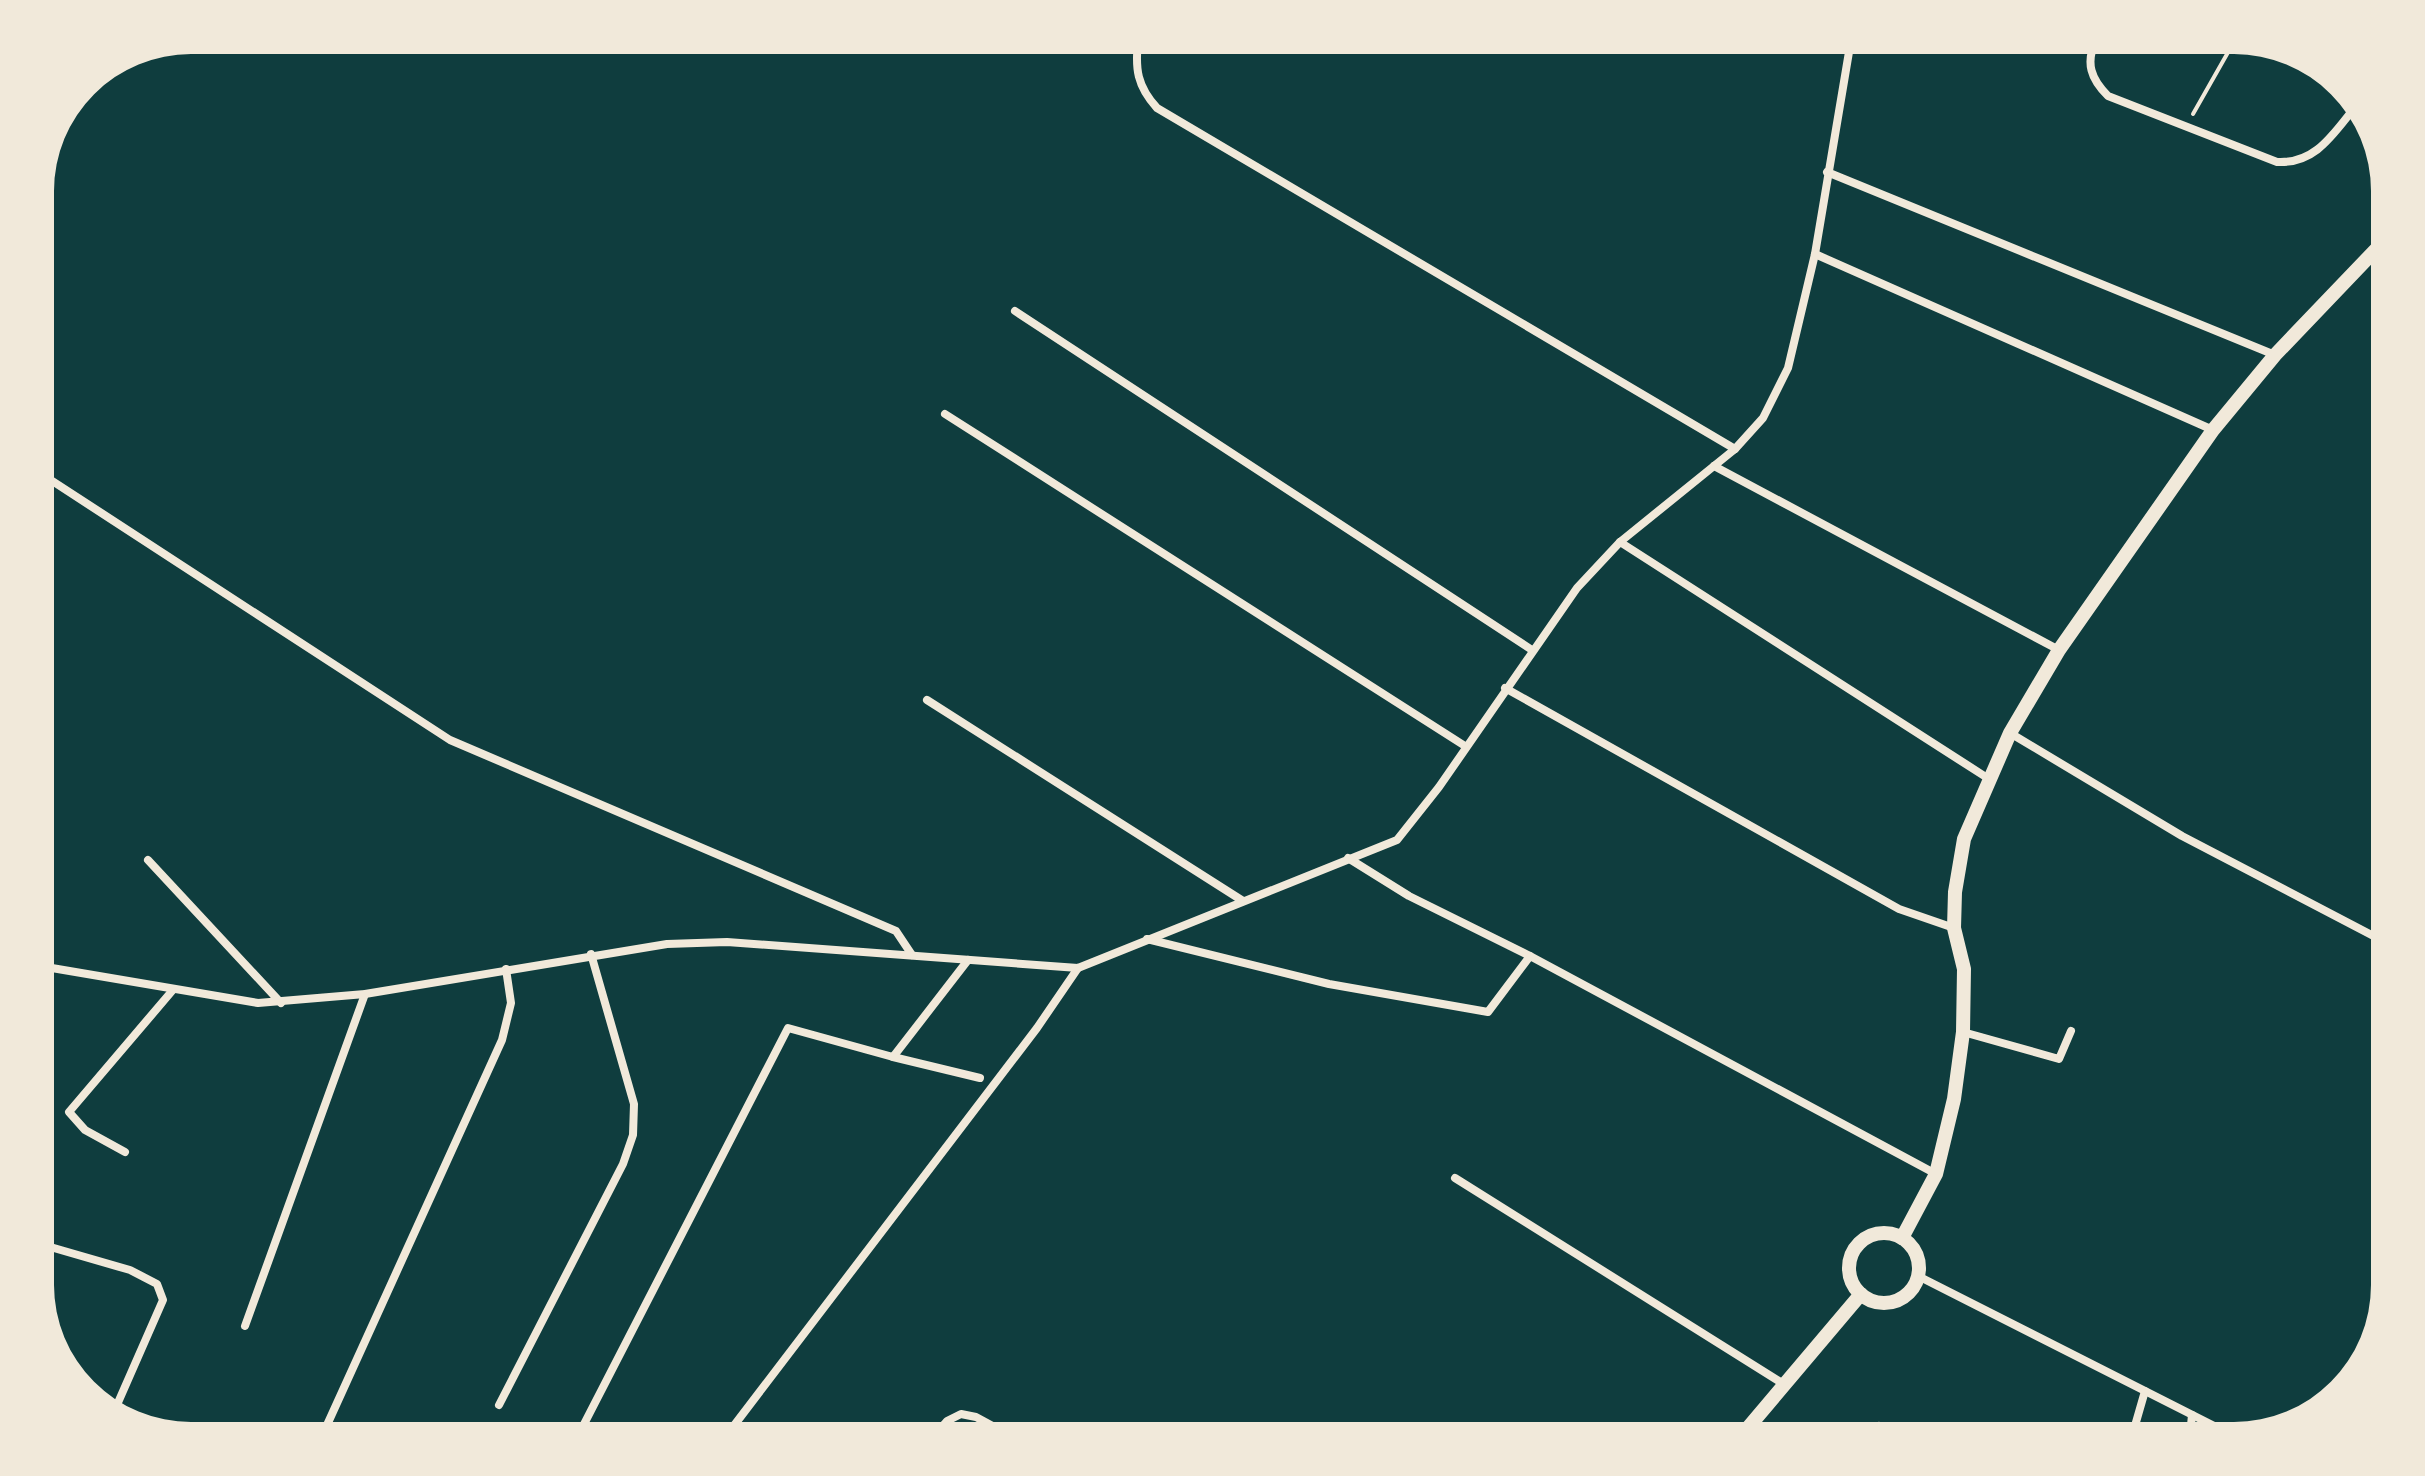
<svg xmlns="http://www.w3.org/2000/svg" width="2425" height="1476" viewBox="0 0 2425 1476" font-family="Montserrat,sans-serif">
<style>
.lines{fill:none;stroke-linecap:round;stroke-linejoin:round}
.path{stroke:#f1e9da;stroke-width:4}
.minor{stroke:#f1e9da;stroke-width:8}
.secondary{stroke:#f1e9da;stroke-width:14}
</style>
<rect width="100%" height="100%" fill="#0f3d3e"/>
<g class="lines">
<path class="path" d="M2193 114 2235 40"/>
<g class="minor">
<path d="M1138 40C1135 69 1137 86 1157 108L1735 449"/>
<path d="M2096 40C2085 63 2091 79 2108 96L2277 162C2316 164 2333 134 2356 106"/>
<path d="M1827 172 2275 355"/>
<path d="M1815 254 2213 430"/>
<path d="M1015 311 1532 650"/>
<path d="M945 414 1465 746"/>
<path d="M1714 466 2059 650"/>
<path d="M40 473 450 740 896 931 912 955"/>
<path d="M1620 542 1989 779"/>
<path d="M1505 688 1899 909 1954 928"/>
<path d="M927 700 1243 901"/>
<path d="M2010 733 2182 836 2385 942"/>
<path d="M1348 858 1409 896 1530 956 1936 1174"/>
<path d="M148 860 281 1003"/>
<path d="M1147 939 1329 984 1488 1012 1530 956"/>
<path d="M40 966 258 1003 365 994 667 944 727 942 1078 968 1397 840 1439 787 1577 588 1620 542 1735 449 1763 418 1788 368 1815 254 1851 40"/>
<path d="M1963 1032 2059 1059 2071 1031"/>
<path d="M893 1057 980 1078"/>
<path d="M125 1152 85 1130 69 1112 172 991"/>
<path d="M1455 1178 1782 1383"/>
<path d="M40 1244 130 1270 157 1284 163 1300 113 1414"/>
<path d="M1918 1276 2234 1436"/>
<path d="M245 1326 365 994"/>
<path d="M499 1405 623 1164 633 1135 634 1104 591 954"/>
<path d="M1879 1426 1888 1436"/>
<path d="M322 1436 502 1040 511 1003 506 969"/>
<path d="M583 1436 582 1428 788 1028 893 1057 968 960"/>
<path d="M726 1436 1037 1028 1078 968"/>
<path d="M934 1436 947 1421 961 1414 976 1417 1011 1436"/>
<path d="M2132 1436 2145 1391"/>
<path d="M2190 1436 2192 1415"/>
</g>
<g class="secondary">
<circle cx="1884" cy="1268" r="35"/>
<path d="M1902 1238 1936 1174 1954 1099 1963 1032 1964 969 1954 928 1955 892 1964 839 2010 733 2059 650 2213 430 2275 355 2385 240"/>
<path d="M1741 1436 1861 1294"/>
</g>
</g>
<path d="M0 0H2425V1476H0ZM191 54H2234A137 137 0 0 1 2371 191V1285A137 137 0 0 1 2234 1422H191A137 137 0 0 1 54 1285V191A137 137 0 0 1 191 54Z" fill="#f1e9da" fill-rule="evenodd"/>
</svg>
